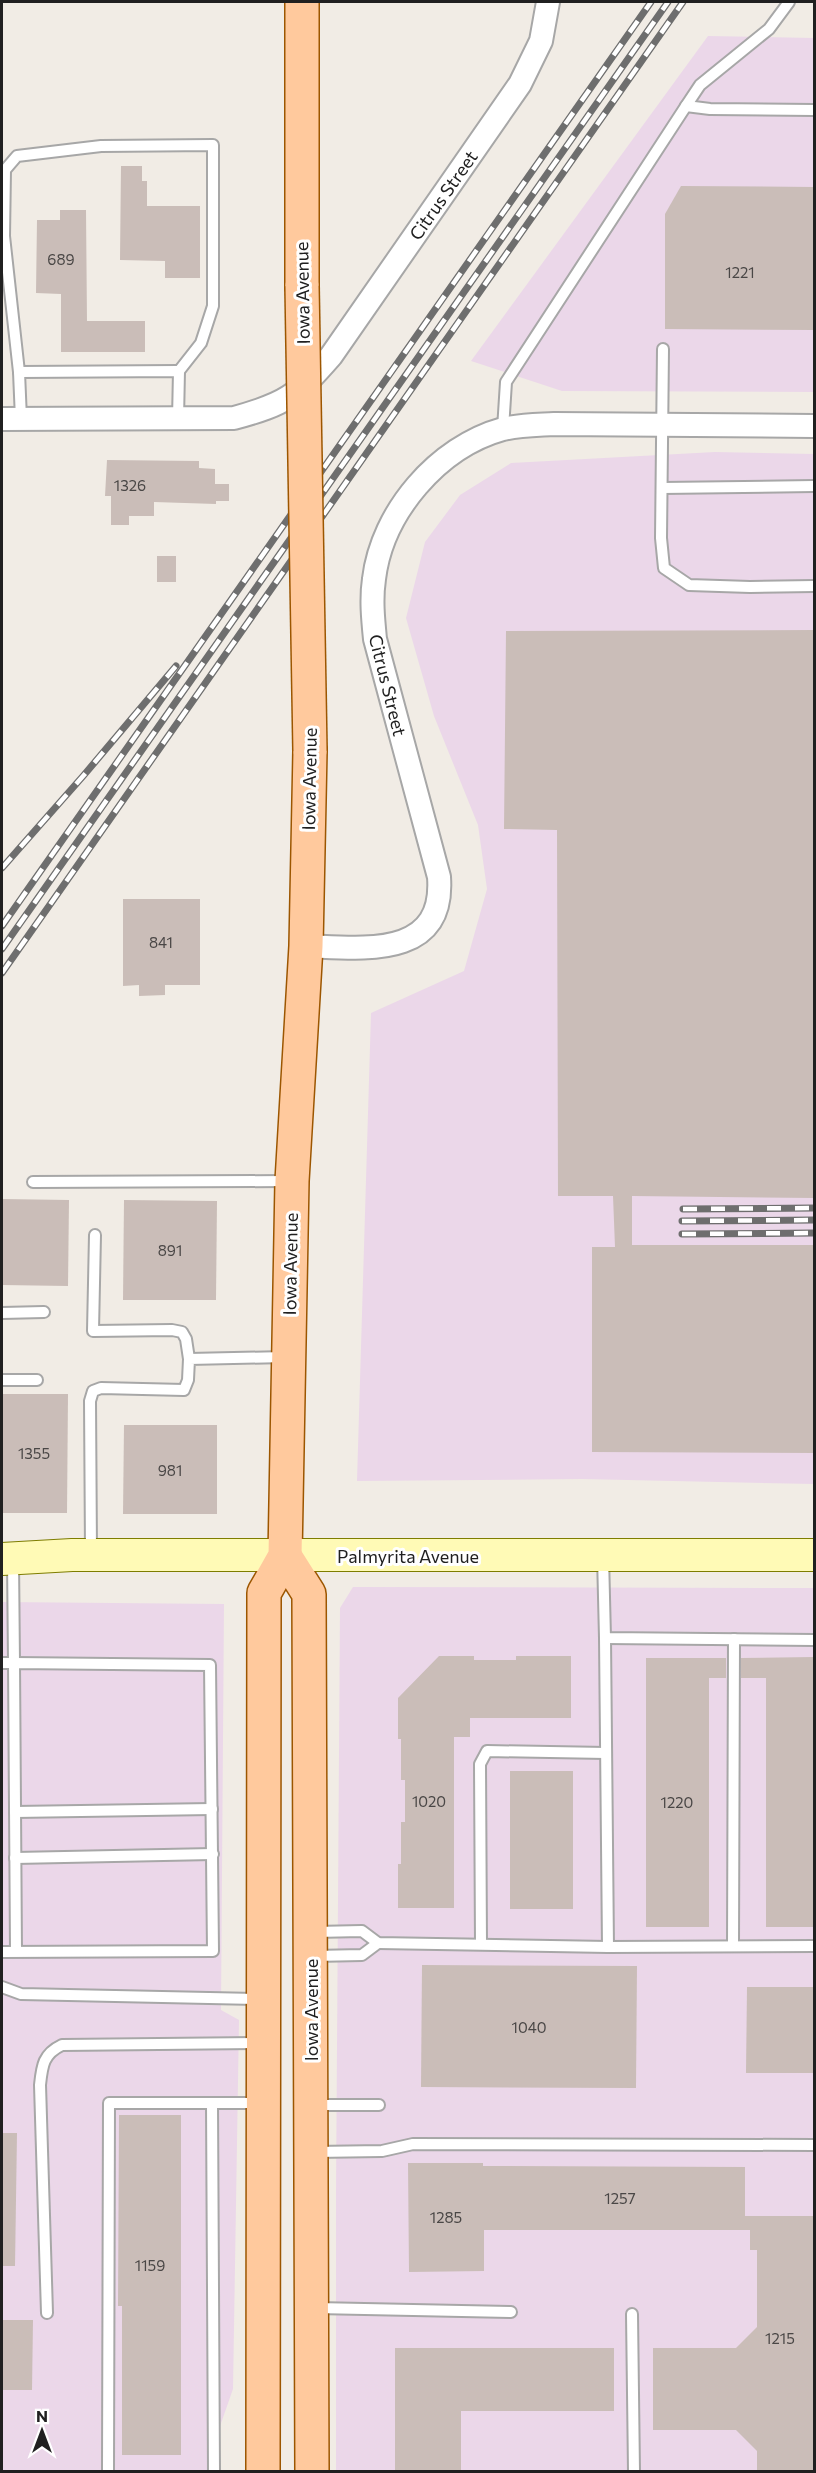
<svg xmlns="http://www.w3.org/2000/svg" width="816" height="2473" viewBox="0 0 816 2473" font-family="Commissioner,sans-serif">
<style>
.industrial{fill:#ebd7e9}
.building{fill:#cabdb8}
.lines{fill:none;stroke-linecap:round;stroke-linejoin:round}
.lane-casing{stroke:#a7a7a7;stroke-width:14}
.street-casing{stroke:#a7a7a7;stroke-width:26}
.secondary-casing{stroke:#7e7d00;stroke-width:34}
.primary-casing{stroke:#9c5600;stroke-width:36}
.lane{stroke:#fff;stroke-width:10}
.street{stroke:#fff;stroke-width:22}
.secondary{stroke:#fffab6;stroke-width:32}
.primary{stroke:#ffc99d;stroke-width:33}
.rail-casing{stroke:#6e6e6e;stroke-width:7}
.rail{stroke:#fff;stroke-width:4.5;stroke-dasharray:14;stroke-linecap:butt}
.primary-bridge-casing{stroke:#9c5600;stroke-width:36;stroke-linecap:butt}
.primary-bridge{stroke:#ffc99d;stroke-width:33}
.labels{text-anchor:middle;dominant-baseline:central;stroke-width:6;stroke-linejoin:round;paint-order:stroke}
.number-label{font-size:15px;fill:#4a4746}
.street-label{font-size:18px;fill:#202020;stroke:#fff}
</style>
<rect width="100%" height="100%" fill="#f1ece5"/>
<g class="industrial">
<path d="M708 36 814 38V392L562 391 471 361Z"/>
<path d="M715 452 814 454V1484L582 1479 357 1481 371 1013 464 971 487 889 478 825 434 716 406 618 425 542 460 495 511 463Z"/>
<path d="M353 1587 814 1588V2471L336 2472V2192L340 1608Z"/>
<path d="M2 1602 224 1604 221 2010 239 2020 233 2389 219 2429 218 2471 2 2472Z"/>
</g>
<g class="building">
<path d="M121 166H142V181H147V206H200V278H165V261L120 260Z"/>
<path d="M681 186 814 187V330L665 329V214Z"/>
<path d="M60 210H86L87 321H145V352H61V294L36 293 37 220H60Z"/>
<path d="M107 460 199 461V468L215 469V484H229V501H216V504L154 502V516H129V525H111V496H105Z"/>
<rect x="157" y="556" width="19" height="26"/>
<path d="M814 630V1198L632 1196V1245H814V1453L592 1452V1247H615L613 1196H558L557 830 504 829 506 631Z"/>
<path d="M123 899H200V985H165V995L139 996V985L123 986Z"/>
<path d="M2 1199 69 1200 68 1286 2 1285Z"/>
<path d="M124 1200 217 1201 216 1300H123Z"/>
<path d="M2 1394H68L67 1513H2Z"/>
<path d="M124 1425H217V1514H123Z"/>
<path d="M439 1656H474V1660H516V1656H571V1718H470V1737H454V1908H398V1864H401V1822H405V1780H401V1739H398V1698Z"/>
<path d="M814 1657V1927H766V1678H741V1658Z"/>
<path d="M646 1658H726V1678H709V1927H646Z"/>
<rect x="510" y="1771" width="63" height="138"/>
<path d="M422 1965 637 1966 636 2088 421 2087Z"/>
<path d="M747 1987H814V2073H746Z"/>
<path d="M119 2115H181V2455H122V2306H118Z"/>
<path d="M2 2133H17L15 2266H2Z"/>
<path d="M408 2163H483V2166L745 2167V2216H813L814 2472H757V2451L736 2430H653V2348H736L757 2327V2250H750V2230H484V2271L409 2272Z"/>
<path d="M2 2320H33L32 2390H2Z"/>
<path d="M395 2348H614V2411H461V2472H395Z"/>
</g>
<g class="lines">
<g class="lane-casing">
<g id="lane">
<path d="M686 106 710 109 814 110"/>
<path d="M663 349 661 538 664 568 689 585 750 587 814 586"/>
<path d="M19 372 4 236 5 170 17 156 101 146 213 145V306L201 343 179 371"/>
<path d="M21 419 19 372 179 371 178 419"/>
<path d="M503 429 506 382 686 106 700 85 769 29 789 2"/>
<path d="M662 488 814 486"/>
<path d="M33 1182 287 1181"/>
<path d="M95 1235 93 1331 172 1330 182 1332 186 1339 189 1359"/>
<path d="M2 1313 44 1312"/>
<path d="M2 1380H37"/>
<path d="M91 1551 90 1401 93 1391 101 1388 184 1390 188 1380 189 1359 285 1357"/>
<path d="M603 1556 605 1638 814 1640"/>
<path d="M605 1638 608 1947 814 1946"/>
<path d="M2 1663H14L13 1560"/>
<path d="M15 1812 212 1809"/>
<path d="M15 1858 213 1854"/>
<path d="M315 1932 362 1931 378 1943 608 1947"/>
<path d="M481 1944 480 1764 487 1751 606 1753"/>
<path d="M733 1946 734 1639"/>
<path d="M2 1952 213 1951 210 1665 14 1663 16 1951"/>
<path d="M314 1956 362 1955 378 1943"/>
<path d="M2 1987 21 1994 260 1999"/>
<path d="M212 2103 214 2472"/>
<path d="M314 2105H379"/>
<path d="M315 2152 382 2151 413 2144 814 2145"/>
<path d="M316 2308 511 2312"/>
<path d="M47 2313 40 2085C42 2066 43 2054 62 2045L260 2043"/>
<path d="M632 2314 634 2472"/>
<path d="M108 2472 109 2103H260"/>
</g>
</g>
<g class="street-casing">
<g id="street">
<path d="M2 419 234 418C286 404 296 396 331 356L520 84 541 41 548 2"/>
<path d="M306 946C362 948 445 960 439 877L375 639C373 619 371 599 374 579 382 512 438 447 503 429 519 425 537 425 554 424L814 426"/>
</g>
</g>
<g class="secondary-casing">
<path id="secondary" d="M2 1559 72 1555H814"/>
</g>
<g class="primary-casing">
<g id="primary">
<path d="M302 286V2"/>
<path d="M285 1556 309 1594 312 2472"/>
<path d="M263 2472 264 1593 285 1556 292 1181 306 946 310 751"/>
</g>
</g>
<use href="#lane" class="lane"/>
<use href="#street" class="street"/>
<use href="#secondary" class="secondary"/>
<use href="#primary" class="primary"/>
<g class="rail-casing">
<g id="rail">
<path d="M2 868 84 775 176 666"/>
<path d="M2 926 651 2"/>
<path d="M2 949 668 2"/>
<path d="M2 973 683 2"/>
<path d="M683 1209 814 1208"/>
<path d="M682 1221 814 1220"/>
<path d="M682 1234 814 1233"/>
</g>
</g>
<use href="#rail" class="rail"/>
<g class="primary-bridge-casing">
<path id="primary-bridge" d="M302 286 310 751"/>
</g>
<use href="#primary-bridge" class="primary-bridge"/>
</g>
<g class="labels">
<g class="number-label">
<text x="61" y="259">689</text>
<text x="740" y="272">1221</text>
<text x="130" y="485">1326</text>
<text x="161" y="942">841</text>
<text x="170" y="1250">891</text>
<text x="34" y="1453">1355</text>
<text x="170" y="1470">981</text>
<text x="429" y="1801">1020</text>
<text x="677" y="1802">1220</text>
<text x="529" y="2027">1040</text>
<text x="620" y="2198">1257</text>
<text x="446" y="2217">1285</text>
<text x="150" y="2265">1159</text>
<text x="780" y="2338">1215</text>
</g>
<g class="street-label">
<text transform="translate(443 195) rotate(-55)">Citrus Street</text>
<text transform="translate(302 293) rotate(-91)">Iowa Avenue</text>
<text transform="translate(388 685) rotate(76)">Citrus Street</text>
<text transform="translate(309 779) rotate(-89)">Iowa Avenue</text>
<text transform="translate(290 1264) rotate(-89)">Iowa Avenue</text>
<text x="408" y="1556">Palmyrita Avenue</text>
<text transform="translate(311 2010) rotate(-90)">Iowa Avenue</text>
</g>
</g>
<rect width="816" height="2473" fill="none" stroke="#202020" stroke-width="6"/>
<g transform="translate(42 2431)" stroke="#ffffff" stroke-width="4.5" paint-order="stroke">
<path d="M0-4.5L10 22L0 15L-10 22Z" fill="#202020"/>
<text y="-9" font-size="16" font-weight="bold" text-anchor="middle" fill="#202020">N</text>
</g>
</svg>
